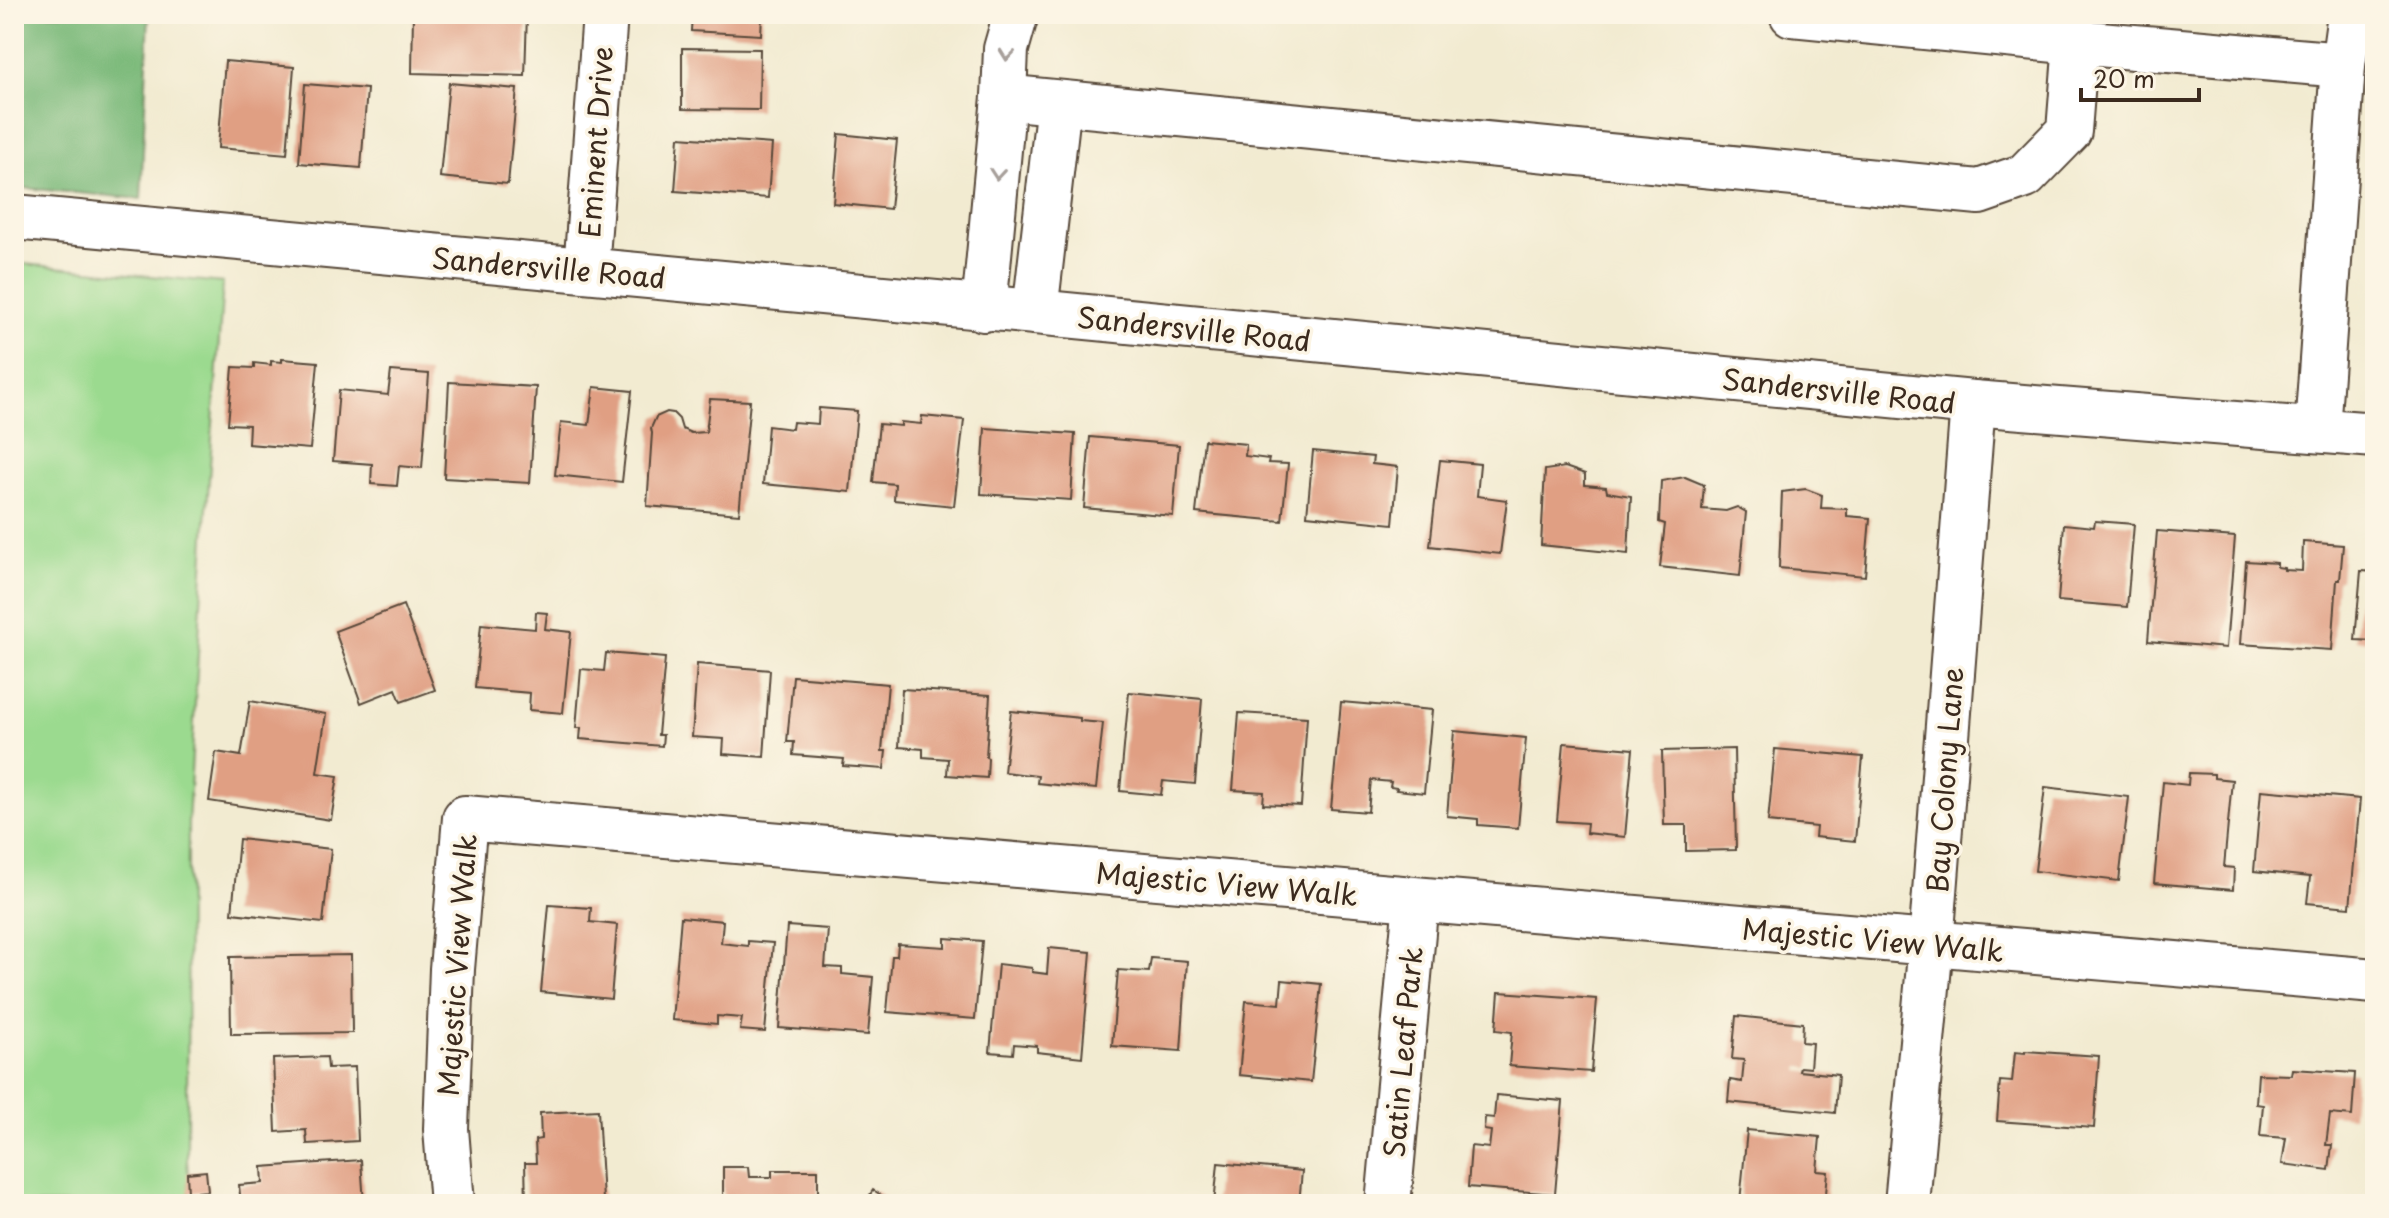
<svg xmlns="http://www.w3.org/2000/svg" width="2389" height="1218" viewBox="0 0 2389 1218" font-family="'Playpen Sans',sans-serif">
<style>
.green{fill:#9bda8f;stroke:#6b8256;stroke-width:2}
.forest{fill:#7cba7a;stroke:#5c724c;stroke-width:2}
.building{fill:#e09f83}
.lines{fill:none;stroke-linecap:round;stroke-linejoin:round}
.minor-casing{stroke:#564739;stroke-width:48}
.minor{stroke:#fff;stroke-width:44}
.oneway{stroke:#a79f9a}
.labels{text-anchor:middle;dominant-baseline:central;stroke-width:7;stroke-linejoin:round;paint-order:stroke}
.street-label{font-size:28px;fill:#3b2a1e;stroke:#fcf5e5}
</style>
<rect width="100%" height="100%" fill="#fcf5e5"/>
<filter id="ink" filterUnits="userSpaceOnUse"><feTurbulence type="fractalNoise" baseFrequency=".0125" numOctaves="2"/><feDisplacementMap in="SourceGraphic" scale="16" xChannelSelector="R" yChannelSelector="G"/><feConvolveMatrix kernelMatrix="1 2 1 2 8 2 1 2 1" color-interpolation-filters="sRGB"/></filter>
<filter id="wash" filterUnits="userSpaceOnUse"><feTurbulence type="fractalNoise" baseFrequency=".006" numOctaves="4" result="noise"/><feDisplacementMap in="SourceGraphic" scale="32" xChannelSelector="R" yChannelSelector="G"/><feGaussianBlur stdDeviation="1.8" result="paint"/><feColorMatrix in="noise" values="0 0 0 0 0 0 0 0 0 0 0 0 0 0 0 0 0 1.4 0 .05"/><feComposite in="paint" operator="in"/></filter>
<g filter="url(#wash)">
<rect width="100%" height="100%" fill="#f2ebd1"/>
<path class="green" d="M14 263 223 283 205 536 188 823 187 1159 190 1204H14Z"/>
<path class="forest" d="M14 14H149L141 199 14 187Z"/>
<g id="blocks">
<g class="building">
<path d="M413 14H527L525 76 412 73Z"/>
<path d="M692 14H762L761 35 691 31Z"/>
<path d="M682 48 760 49 759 110 682 109Z"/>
<path d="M225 61 294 67 287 154 218 148Z"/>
<path d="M449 83 517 89 508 184 440 177Z"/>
<path d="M305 84 367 89 361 168 299 163Z"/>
<path d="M839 134 897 140 890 209 833 203Z"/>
<path d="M679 137 772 144 768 198 675 191Z"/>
<path d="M282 359 318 362 310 449 248 444 249 425 228 424 233 367 254 368V363L271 365V361L282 362Z"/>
<path d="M391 371 429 374 422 468 399 466 397 486 371 484 372 464 333 461 339 390 388 395Z"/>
<path d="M449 382 536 387 530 483 444 478Z"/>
<path d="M594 387 632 391 622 482 555 475 561 422 589 425Z"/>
<path d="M710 399 750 401 739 514 647 506 652 433 651 428 656 417 667 412 673 413 679 419 682 429 691 433 706 432Z"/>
<path d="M819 408 857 411 850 492 763 484 768 426 792 429 793 422 818 424Z"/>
<path d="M922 416 964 420 954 506 894 500 895 484 873 482 879 424 901 426V422L921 424Z"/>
<path d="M985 428 1075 434 1071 500 981 494Z"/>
<path d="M1090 437 1179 445 1173 516 1084 508Z"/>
<path d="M1204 440 1246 444 1245 456 1269 459 1268 463 1288 464 1282 521 1196 513Z"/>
<path d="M1313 451 1373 457 1372 464 1398 467 1393 524 1307 515Z"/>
<path d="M1440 460 1480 464 1477 496 1507 500 1500 554 1430 546Z"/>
<path d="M1565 467 1585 474V485L1606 487 1607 492 1631 496 1628 554 1541 545 1545 470Z"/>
<path d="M1685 477 1704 485 1702 509 1726 511 1737 507 1746 512 1740 576 1660 567 1665 524 1659 522 1661 481Z"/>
<path d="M1806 489 1822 495 1821 508 1847 509V516L1870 518 1865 576 1779 568 1782 492Z"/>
<path d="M2095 521 2134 524 2127 607 2058 601 2064 524 2094 527Z"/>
<path d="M2157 531 2235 537 2226 648 2148 641Z"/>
<path d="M2303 542 2343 545 2340 580H2337L2332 650 2240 644 2246 561 2277 563V567L2284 568V570L2302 571Z"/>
<path d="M2361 571 2375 572V641L2355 640Z"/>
<path d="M403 605 435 690 401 702 396 689 361 703 335 631Z"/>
<path d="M536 612 547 613 545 629 571 632 563 713 529 710 530 693 475 688 481 624 535 629Z"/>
<path d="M606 653 665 658 658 735H663L662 746 580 739 581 728H576L581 669 604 671Z"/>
<path d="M697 664 770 670 764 757 723 754 724 739 692 737Z"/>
<path d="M793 676 888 684 882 751H886L884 769 843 766 844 759 793 755 794 742H787Z"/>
<path d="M902 689 990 695 986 757 988 758 987 778 947 775 948 759 923 757V749L899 747Z"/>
<path d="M1129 692 1202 699 1195 784 1163 781 1161 795 1120 791Z"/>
<path d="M250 701 326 714 317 773 338 776 331 820 209 801 216 752 241 756Z"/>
<path d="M1341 702 1432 710 1424 793 1396 790 1397 788 1390 787 1391 782 1371 780 1368 812 1331 809Z"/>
<path d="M1011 711 1080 718V721L1103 723 1096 789 1037 783 1038 776 1004 772Z"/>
<path d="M1239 713 1307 717 1301 806 1263 804 1264 792 1233 790Z"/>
<path d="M1454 731 1526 738 1518 828 1478 825V819L1447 816Z"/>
<path d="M1564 743 1633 749 1625 837 1586 833 1587 823 1557 821Z"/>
<path d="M1734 749 1736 850 1686 851V825H1664L1662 751Z"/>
<path d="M1775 749 1863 757 1855 841 1815 837 1816 827 1768 822Z"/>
<path d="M2189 773 2214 774V778L2232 780 2224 867 2234 868 2233 890 2154 883 2163 782 2188 785Z"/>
<path d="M2045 787 2129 797 2119 881 2035 871Z"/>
<path d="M2261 790 2360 799 2350 907 2307 903 2310 877 2254 871Z"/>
<path d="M239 839 331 849 323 923 232 913Z"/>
<path d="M549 905 591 908 590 922 617 925 611 999 541 992Z"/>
<path d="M681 917 723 921 721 943 748 946V941L773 943 765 1032 740 1030 742 1018 717 1016V1024L672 1020Z"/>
<path d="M787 926 828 929 825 967 842 968V974L873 977 868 1035 779 1028Z"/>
<path d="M945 938 982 941 975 1019 887 1012 892 956H897L898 944 945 947Z"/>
<path d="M1049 948 1091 952 1082 1057 1037 1052V1046L1014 1044 1013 1054 990 1052 998 964 1032 968V972L1047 974Z"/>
<path d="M351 955 352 1033 231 1034 230 957Z"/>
<path d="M1151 958 1187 961 1181 1051 1112 1046 1118 970 1149 972Z"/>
<path d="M1282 980 1321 984 1311 1082 1239 1075 1246 1001 1280 1004Z"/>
<path d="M1499 992 1597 999 1591 1072 1509 1066 1512 1032 1496 1030Z"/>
<path d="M1736 1016 1803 1023 1802 1042 1812 1043 1810 1068 1800 1067 1799 1071 1838 1075 1835 1113 1728 1102 1730 1080 1742 1082 1744 1060 1732 1059Z"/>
<path d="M2025 1051 2099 1056 2094 1128 1997 1121 2000 1081 2012 1082 2015 1052 2025 1053Z"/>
<path d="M327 1057 328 1068 355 1067 358 1141 307 1144 306 1130 276 1132 273 1059Z"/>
<path d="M2292 1069 2355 1073 2352 1116 2330 1114 2326 1145H2332L2329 1170 2282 1164 2286 1138 2260 1136 2263 1105 2256 1104 2258 1074 2291 1075Z"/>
<path d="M1496 1095 1563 1101 1555 1194 1468 1187 1471 1146 1489 1148 1491 1131 1484 1130 1485 1117 1494 1118Z"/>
<path d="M598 1110 603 1200 526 1203 525 1163H536L535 1140 541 1139 540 1113Z"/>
<path d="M1747 1130 1820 1137 1817 1171 1828 1172 1825 1204 1740 1202Z"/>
<path d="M361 1160 364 1204H241L239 1185 263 1183 262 1167Z"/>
<path d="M1218 1163 1302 1171 1299 1204H1214Z"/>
<path d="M723 1167H748L749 1177H772V1170H818V1204H723Z"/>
<path d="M206 1171 208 1191 188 1193 187 1173Z"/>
<path d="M873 1190 896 1204H864Z"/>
<path d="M1620 1194 1636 1195 1635 1204H1619Z"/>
</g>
</g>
</g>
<g filter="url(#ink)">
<use href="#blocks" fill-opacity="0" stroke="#564739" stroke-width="2"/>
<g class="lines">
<g class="minor-casing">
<g id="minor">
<path d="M1792 14 2076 42 2343 65"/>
<path d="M1004 97 1979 192 2025 176 2069 131 2076 42"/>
<path d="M14 217 1035 312 1973 403 2375 435"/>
<path d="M586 270 605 14"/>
<path d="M984 309 1004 97 1006 49 1016 14"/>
<path d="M1035 312 1059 103"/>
<path d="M2317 430 2343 65 2350 14"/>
<path d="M452 1204 446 1129 452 969 465 818 2375 981"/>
<path d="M1388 1204 1416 900"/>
<path d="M1907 1204 1931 944 1973 403"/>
</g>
</g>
<use href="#minor" class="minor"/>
</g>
<defs><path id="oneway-chevron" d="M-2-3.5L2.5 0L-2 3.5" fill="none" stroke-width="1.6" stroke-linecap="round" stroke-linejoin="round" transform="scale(2)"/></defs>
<g class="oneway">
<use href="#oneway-chevron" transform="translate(1007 55) rotate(96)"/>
<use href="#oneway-chevron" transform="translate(997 174) rotate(95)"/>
</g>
</g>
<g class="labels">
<g class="street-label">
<text transform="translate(595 142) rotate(-86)">Eminent Drive</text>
<text transform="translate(549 267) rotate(5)">Sandersville Road</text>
<text transform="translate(1194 328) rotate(6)">Sandersville Road</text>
<text transform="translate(1839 390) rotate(6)">Sandersville Road</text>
<text transform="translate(1944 780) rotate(-86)">Bay Colony Lane</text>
<text transform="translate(1227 883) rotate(5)">Majestic View Walk</text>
<text transform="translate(1873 939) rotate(5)">Majestic View Walk</text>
<text transform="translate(456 965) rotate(-86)">Majestic View Walk</text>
<text transform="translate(1402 1052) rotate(-85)">Satin Leaf Park</text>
</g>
</g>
<rect width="2389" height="1218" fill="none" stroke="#fcf5e5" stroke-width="48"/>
<path d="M2081 88v12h118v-12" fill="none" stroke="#3b2a1e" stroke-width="4"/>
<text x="2093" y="88" font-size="24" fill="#3b2a1e" stroke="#fcf5e5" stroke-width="6" paint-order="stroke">20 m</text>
</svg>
